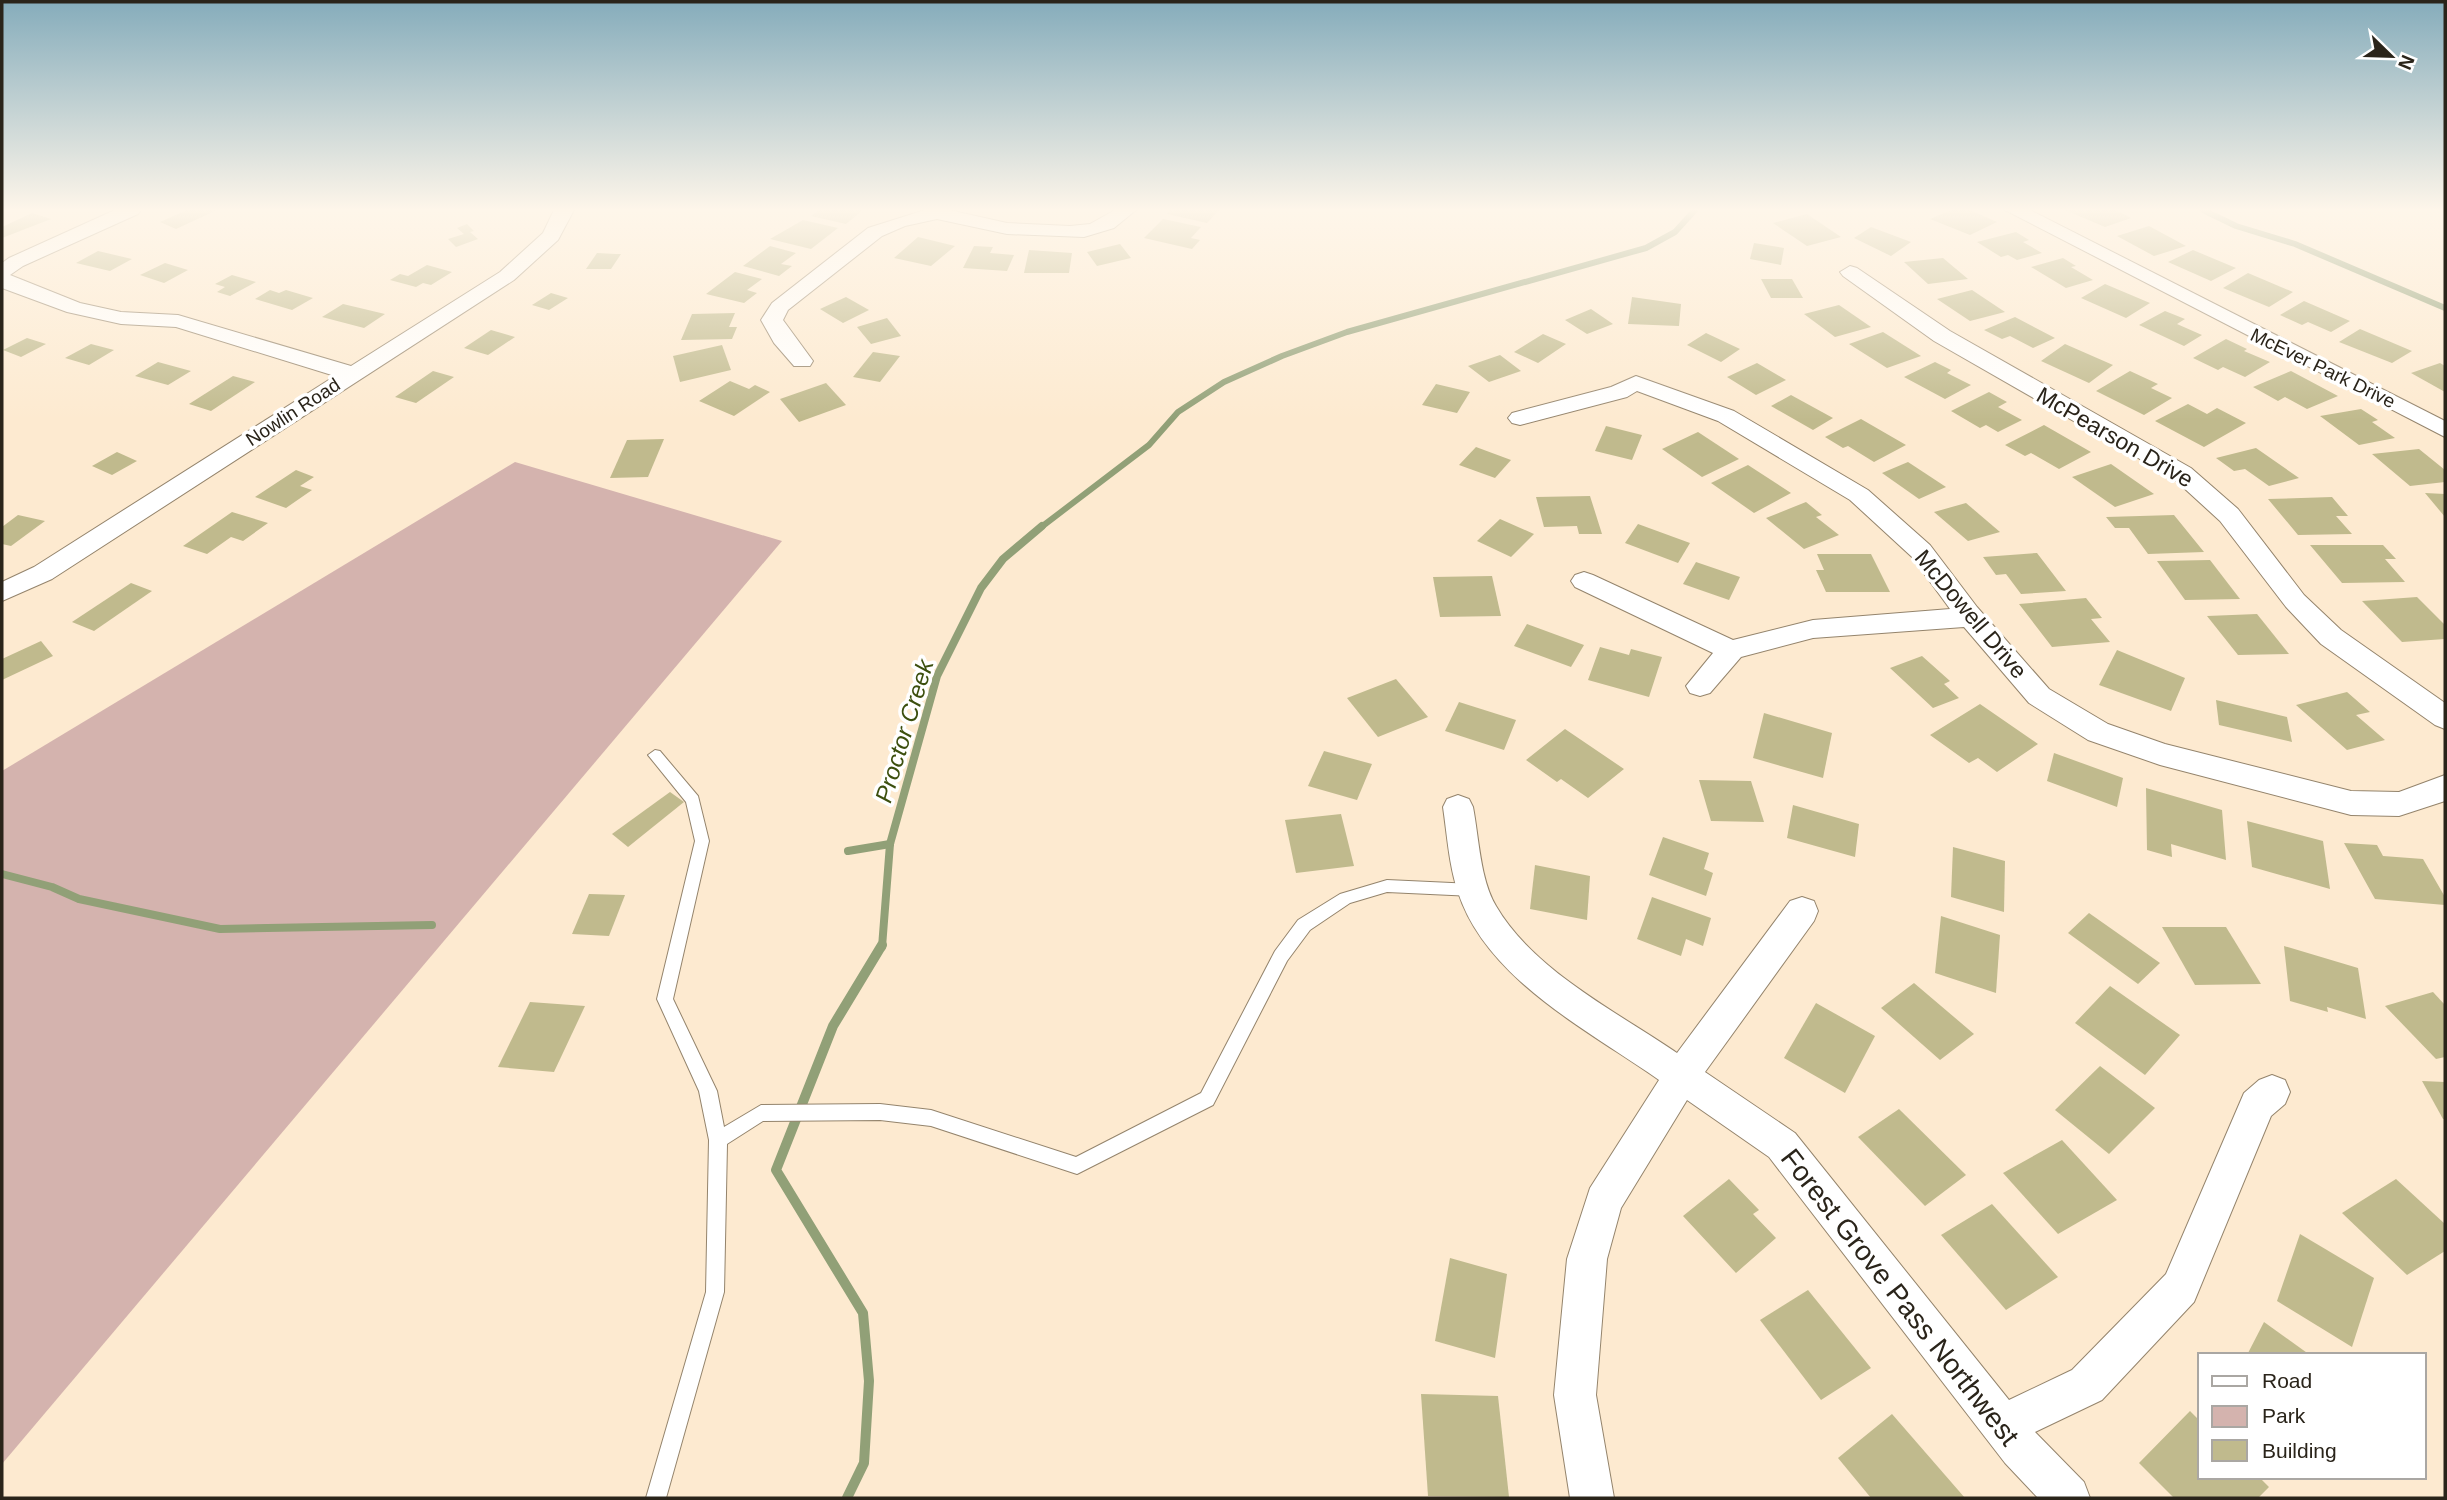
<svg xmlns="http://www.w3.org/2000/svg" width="2447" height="1500" viewBox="0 0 2447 1500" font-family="Helvetica,sans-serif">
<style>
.green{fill:#d4b3ae}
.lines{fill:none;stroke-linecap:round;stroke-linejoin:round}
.stream-far2{stroke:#91a077;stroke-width:6}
.stream-far1{stroke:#91a077;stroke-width:8}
.stream{stroke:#91a077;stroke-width:10}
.building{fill:#c0ba8d}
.service-casing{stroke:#94846c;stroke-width:2}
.minor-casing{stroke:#94846c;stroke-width:2}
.service{fill:#fff;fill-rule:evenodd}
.minor{fill:#fff;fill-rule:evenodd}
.labels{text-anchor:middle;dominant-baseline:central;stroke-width:7;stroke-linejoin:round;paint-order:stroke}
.far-street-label{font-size:19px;fill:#2a241a;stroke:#fff}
.street-label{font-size:23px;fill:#2a241a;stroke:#fff}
.water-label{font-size:24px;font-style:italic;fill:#3c4f0e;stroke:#fff}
.near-street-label{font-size:28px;fill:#2a241a;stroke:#fff}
</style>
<rect width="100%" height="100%" fill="#fdead0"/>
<path class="green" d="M515 462 782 541 2 1464V771Z"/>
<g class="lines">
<g class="stream-far2">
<path d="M2203 210 2236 226 2295 244 2445 308"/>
<path d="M1040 528 1149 445 1178 412 1224 382 1282 356 1347 332 1646 248 1675 232 1695 210"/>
</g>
<g class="stream-far1">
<path d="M848 851 890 844"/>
<path d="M2 874 52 887 79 899 220 929 432 925"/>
<path d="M882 947 890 844 937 676 981 588 1003 559 1042 526"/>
</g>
<path class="stream" d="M847 1498 864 1463 869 1381 863 1313 776 1170 833 1026 882 945"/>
</g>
<g class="building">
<path d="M187 210H217L176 229 160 222Z"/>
<path d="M819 210H863L846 224 811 216Z"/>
<path d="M1171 210H1219L1207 223 1167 214Z"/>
<path d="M1951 210H1970L1997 222 1970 235 1930 219Z"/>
<path d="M2065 210H2116L2131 218 2105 227Z"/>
<path d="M32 213 51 219 2 238V227Z"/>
<path d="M1807 214 1841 237 1807 246 1773 223Z"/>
<path d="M1163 219 1201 227 1191 238 1200 240 1192 249 1144 238Z"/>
<path d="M803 220 838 228 811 249 770 239Z"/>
<path d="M467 224 474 231 470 232 478 239 456 247 448 239 464 234 457 228Z"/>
<path d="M2149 226 2186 246 2154 256 2117 236Z"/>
<path d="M1871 227 1911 242 1891 256 1854 238Z"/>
<path d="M2016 232 2029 240 2023 242 2042 253 2017 260 2008 255 2001 257 1977 242Z"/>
<path d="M918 237 955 246 931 266 894 258Z"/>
<path d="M1754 243 1784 248 1781 265 1750 259Z"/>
<path d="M1120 244 1131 258 1097 266 1087 252Z"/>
<path d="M770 246 796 253 781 264 792 266 779 276 743 266Z"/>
<path d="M974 246 993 247 990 253 1014 255 1007 271 963 268Z"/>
<path d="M1029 250 1072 253 1069 273H1024Z"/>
<path d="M2193 250 2236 268 2211 281 2168 262Z"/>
<path d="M98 251 132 259 110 271 76 263Z"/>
<path d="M597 253 616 254H621L611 269H586Z"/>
<path d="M1943 258 1968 279 1928 284 1904 262Z"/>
<path d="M2063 258 2076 266 2071 267 2093 280 2066 288 2031 267Z"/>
<path d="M165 263 188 270 164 283 140 275Z"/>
<path d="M427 265 452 272 431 285 423 283 416 287 390 280 400 274 408 276Z"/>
<path d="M735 272 762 279 747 290 757 293 744 303 706 294Z"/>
<path d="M2248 273 2293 292 2269 307 2223 288Z"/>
<path d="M232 275 256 282 230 296 217 292 225 287 215 284Z"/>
<path d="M1761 279H1792L1803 298H1771Z"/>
<path d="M2105 284 2150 303 2126 318 2081 298Z"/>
<path d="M270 290 279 293 286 290 313 298 292 310 255 299Z"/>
<path d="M1972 290 2005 312 1970 321 1937 299Z"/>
<path d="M551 293 568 298 549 310 532 305Z"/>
<path d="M846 297 869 310 843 323 820 309Z"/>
<path d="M1632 297 1681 304 1679 326 1628 324Z"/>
<path d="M2304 301 2350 321 2331 332 2308 322 2302 325 2280 315Z"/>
<path d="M343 304 385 314 364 328 322 317Z"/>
<path d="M1839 305 1871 327 1835 337 1804 314Z"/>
<path d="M1591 309 1613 324 1587 334 1565 320Z"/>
<path d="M2165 311 2185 319 2177 324 2202 335 2184 346 2139 325Z"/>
<path d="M735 313 729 327H737L732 339 681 340 692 314Z"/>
<path d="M2015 317 2055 338 2033 348 2010 336 2002 339 1984 330Z"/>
<path d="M887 318 901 336 871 344 857 327Z"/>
<path d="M2360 329 2412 351 2392 363 2339 342Z"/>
<path d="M491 330 515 337 488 355 464 348Z"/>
<path d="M1883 332 1921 356 1887 368 1849 344Z"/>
<path d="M1706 333 1740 349 1721 362 1687 345Z"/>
<path d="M1543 334 1566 344 1538 363 1514 352Z"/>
<path d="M27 338 46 344 21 357 3 350Z"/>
<path d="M2226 339 2247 349 2244 351 2270 362 2245 377 2223 367 2218 370 2193 358Z"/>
<path d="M91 344 114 350 89 365 65 358Z"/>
<path d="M2065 344 2113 365 2089 383 2041 361Z"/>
<path d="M722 345 731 370 680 382 673 356Z"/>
<path d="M873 352 900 356 880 382 853 377Z"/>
<path d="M1500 355 1521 371 1489 382 1468 366Z"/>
<path d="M158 362 191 371 168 385 135 376Z"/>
<path d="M1935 362 1951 370 1947 373 1971 385 1945 399 1904 377Z"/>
<path d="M1757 363 1786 380 1756 395 1727 377Z"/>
<path d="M2440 363 2445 366V392L2411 373Z"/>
<path d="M433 371 454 377 416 403 395 397Z"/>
<path d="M2130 371 2158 384 2151 388 2172 398 2144 415 2096 391Z"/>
<path d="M2291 371 2338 396 2307 409 2285 397 2278 401 2253 387Z"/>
<path d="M233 376 255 382 211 411 189 404Z"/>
<path d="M730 381 749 389 755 385 770 392 734 416 699 401Z"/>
<path d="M826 383 846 405 799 422 780 399Z"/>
<path d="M1436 384 1470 392 1457 413 1422 405Z"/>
<path d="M1989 392 2007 402 1998 407 2022 420 1998 432 1986 425 1980 428 1951 411Z"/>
<path d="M1791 395 1833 418 1813 430 1771 406Z"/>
<path d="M2188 404 2207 414 2217 408 2246 423 2204 447 2155 421Z"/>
<path d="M2361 409 2378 420 2372 422 2395 438 2359 445 2320 416Z"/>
<path d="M1861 419 1906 445 1874 462 1848 446 1843 448 1825 437Z"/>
<path d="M2044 425 2091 452 2059 469 2031 453 2025 456 2005 445Z"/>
<path d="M1606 426 1642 435 1632 460 1595 451Z"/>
<path d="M1698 432 1739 459 1702 477 1662 449Z"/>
<path d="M664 439 648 477 610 478 627 440Z"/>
<path d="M1476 447 1511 460 1495 478 1459 465Z"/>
<path d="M2256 448 2299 478 2269 486 2245 469 2234 471 2216 458Z"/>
<path d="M2419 449 2445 470V482L2410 486 2372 454Z"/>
<path d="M117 452 137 461 112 475 92 466Z"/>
<path d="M1908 462 1946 487 1919 499 1882 473Z"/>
<path d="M2111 464 2154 494 2115 507 2072 477Z"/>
<path d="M1748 465 1791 493 1754 513 1711 483Z"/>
<path d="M296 470 314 477 300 486 312 490 286 508 255 497Z"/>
<path d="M2425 493 2445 494V517Z"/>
<path d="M1590 496 1602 534H1579L1577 526 1544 527 1536 497Z"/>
<path d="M2332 497 2348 516H2336L2352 534 2298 535 2268 499Z"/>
<path d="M1806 502 1822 515 1816 517 1839 535 1804 549 1766 518Z"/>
<path d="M1966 503 2000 532 1968 541 1934 512Z"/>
<path d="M232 512 268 523 243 541 231 537 207 554 183 546Z"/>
<path d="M18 515 45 521 11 546 2 544V527Z"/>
<path d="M2174 515 2204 552 2148 554 2129 528H2115L2106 517Z"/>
<path d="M1500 519 1534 534 1511 557 1477 541Z"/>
<path d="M1638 524 1690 543 1678 563 1625 543Z"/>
<path d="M2310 545H2383L2396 559H2385L2405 582 2342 583Z"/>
<path d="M2037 553 2066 591 2021 594 2006 574 1996 575 1983 557Z"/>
<path d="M1817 554H1871L1890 592H1826L1816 570H1824Z"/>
<path d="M2210 560 2240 599 2185 600 2157 561Z"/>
<path d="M1696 562 1740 577 1729 600 1683 584Z"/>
<path d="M1492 576 1501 616 1440 617 1433 577Z"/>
<path d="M131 583 152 591 94 631 72 622Z"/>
<path d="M2417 597 2445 625V639L2402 642 2362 601Z"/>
<path d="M2086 598 2102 618 2091 619 2110 642 2052 647 2019 604Z"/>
<path d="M2257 614 2289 654 2238 655 2207 616Z"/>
<path d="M1527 624 1584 645 1571 667 1514 646Z"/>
<path d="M41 641 53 656 2 680V659Z"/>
<path d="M1600 647 1629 655 1631 649 1662 657 1649 697 1588 680Z"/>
<path d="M2117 650 2185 678 2171 711 2099 685Z"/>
<path d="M1922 656 1950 681 1944 684 1959 698 1933 708 1890 668Z"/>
<path d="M1396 679 1428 717 1378 737 1347 698Z"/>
<path d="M2347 692 2370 712 2356 715 2385 740 2347 750 2296 705Z"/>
<path d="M2216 700 2287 717 2292 742 2219 725Z"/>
<path d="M1459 702 1516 720 1504 750 1445 731Z"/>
<path d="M1980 704 2038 744 1997 772 1978 758 1969 763 1930 735Z"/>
<path d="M1764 713 1832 733 1823 778 1753 758Z"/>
<path d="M1565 729 1624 769 1588 798 1561 779 1557 782 1526 760Z"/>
<path d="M1324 751 1372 764 1357 800 1308 786Z"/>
<path d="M2054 753 2123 778 2117 807 2047 781Z"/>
<path d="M1699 780 1751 781 1764 822 1711 821Z"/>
<path d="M2146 788 2222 810 2226 860 2171 844 2172 857 2147 850Z"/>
<path d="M670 792 684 802 628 847 612 834Z"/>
<path d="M1793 805 1859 824 1855 857 1787 838Z"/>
<path d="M1341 814 1354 866 1296 873 1285 820Z"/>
<path d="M2247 821 2323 841 2330 889 2252 867Z"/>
<path d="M1663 837 1709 853 1704 869 1713 873 1706 896 1649 875Z"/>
<path d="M2344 843 2377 845 2383 856 2423 859 2445 897V905L2375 899Z"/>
<path d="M1953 847 2005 861 2004 912 1951 897Z"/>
<path d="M1535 865 1590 876 1587 920 1530 909Z"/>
<path d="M589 894 625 895 609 936 572 934Z"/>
<path d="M1652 897 1711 918 1703 946 1686 939 1681 956 1637 939Z"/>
<path d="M2089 913 2160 963 2138 984 2068 933Z"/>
<path d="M1941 916 2000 935 1996 993 1935 973Z"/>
<path d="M2162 927H2226L2261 984 2195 985Z"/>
<path d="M2284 946 2358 968 2366 1019 2327 1007 2328 1012 2290 1001Z"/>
<path d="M1914 983 1974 1034 1940 1060 1881 1008Z"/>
<path d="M2110 986 2180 1035 2145 1075 2075 1023Z"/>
<path d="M2433 992 2445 1005V1057L2436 1059 2385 1006Z"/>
<path d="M530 1002 585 1006 554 1072 498 1067Z"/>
<path d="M1816 1003 1875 1036 1845 1093 1784 1058Z"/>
<path d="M2100 1066 2155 1108 2109 1154 2055 1110Z"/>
<path d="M2422 1081 2445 1082V1119H2443Z"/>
<path d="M1899 1109 1966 1175 1925 1206 1858 1137Z"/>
<path d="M2062 1140 2117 1200 2058 1234 2003 1173Z"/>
<path d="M1729 1179 1759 1210 1753 1214 1776 1238 1736 1273 1683 1216Z"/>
<path d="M2396 1179 2445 1224V1251L2407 1275 2342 1213Z"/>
<path d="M1992 1204 2058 1277 2006 1310 1941 1235Z"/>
<path d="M2300 1234 2374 1278 2352 1347 2277 1301Z"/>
<path d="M1450 1258 1507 1274 1495 1358 1435 1341Z"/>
<path d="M1808 1290 1871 1368 1821 1400 1760 1320Z"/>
<path d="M2264 1322 2310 1355H2247Z"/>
<path d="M1421 1394 1498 1396 1509 1497 1428 1496Z"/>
<path d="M2190 1411 2200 1421V1477H2259L2269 1487 2258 1498H2174L2139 1463Z"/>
<path d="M1892 1414 1965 1498H1871L1838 1458Z"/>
</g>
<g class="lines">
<g class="service-casing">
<path id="service" d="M655 750 660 751 698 796 709 841 673 999 717 1091 724 1127 761 1105 880 1104 931 1110 1076 1157 1201 1093 1275 951 1298 920 1340 894 1387 880 1473 884 1478 886 1481 890 1478 894 1473 896 1387 892 1350 903 1310 930 1287 961 1213 1105 1077 1174 931 1126 880 1120 763 1121 727 1144 724 1292 666 1498H646L706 1292 709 1140 699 1091 657 999 695 841 686 802 648 755Z"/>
</g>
<g class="minor-casing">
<g id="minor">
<path d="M115 210H141L138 214 23 266 10 275 80 303 121 312 178 315 351 366 500 272 543 233 554 210H574L558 240 514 280 52 579 2 601V582L34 567 335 376 176 327 121 324 67 312 2 288V263L9 258Z"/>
<path d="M925 210H949L1007 223 1070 226 1090 224 1115 210H1136L1114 228 1084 237 1007 234 937 219 905 226 882 236 788 310 783 320 813 361 810 366H794L774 343 761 320 772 303 868 228Z"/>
<path d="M2005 210H2030L2445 421V437Z"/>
<path d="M1850 266 1857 268 1950 331 2191 468 2238 509 2304 595 2341 630 2445 703V729L2435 725 2321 644 2286 607 2220 521 2173 478 1934 341 1843 276 1840 272Z"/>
<path d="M1636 376 1734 411 1868 490 1930 545 1977 607 2049 689 2108 724 2165 744 2351 791 2399 792 2445 775V801L2399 816 2351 815 2160 765 2088 740 2029 703 1964 627 1813 638 1741 657 1710 693 1700 696 1690 693 1686 686 1713 653 1575 587 1571 581 1575 575 1584 572 1593 575 1733 640 1813 620 1950 609 1912 557 1850 500 1718 421 1637 391 1627 397 1520 425 1512 423 1508 418 1512 413 1611 387Z"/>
<path d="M1458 795 1469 799 1473 807C1479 838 1480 879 1496 906 1533 970 1617 1012 1677 1053L1790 901 1802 897 1814 901 1818 911 1814 921 1705 1072 1795 1133 2009 1400 2072 1370 2166 1274 2244 1093 2259 1080 2272 1075 2285 1080 2290 1092 2285 1104 2271 1116 2194 1302 2102 1400 2035 1432 2084 1482 2090 1498H2038L2005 1463 1769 1157 1687 1100 1621 1208 1607 1259 1596 1395 1614 1498H1570L1554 1395 1567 1259 1590 1188 1659 1080C1588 1030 1486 979 1458 892 1449 866 1447 834 1443 807L1447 799Z"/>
</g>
</g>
<use href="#service" class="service"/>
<use href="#minor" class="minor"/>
</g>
<linearGradient id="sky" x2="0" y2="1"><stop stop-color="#85acbb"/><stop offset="0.5" stop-color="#fef6ea"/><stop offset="1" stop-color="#fef6ea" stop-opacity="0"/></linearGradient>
<rect width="2447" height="420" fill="url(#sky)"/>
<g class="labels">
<g class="far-street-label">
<text transform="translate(2323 368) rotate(26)">McEver Park Drive</text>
<text transform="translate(293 412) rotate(-33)">Nowlin Road</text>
</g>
<g class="street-label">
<text transform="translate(2115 437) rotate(30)">McPearson Drive</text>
<text transform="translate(1971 614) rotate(50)">McDowell Drive</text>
</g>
<g class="water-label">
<text transform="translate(904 731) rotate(-73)">Proctor Creek</text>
</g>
<g class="near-street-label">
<text transform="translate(1900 1297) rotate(52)">Forest Grove Pass Northwest</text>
</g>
</g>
<rect width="2447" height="1500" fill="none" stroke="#2a241a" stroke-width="7"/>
<rect x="2198" y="1353" width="228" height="126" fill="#ffffff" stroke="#aaa7a3" stroke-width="2"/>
<rect x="2212" y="1376" width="35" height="10" fill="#ffffff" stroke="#aaa7a3" stroke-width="2"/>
<text x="2262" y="1388" font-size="21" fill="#2a241a">Road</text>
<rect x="2212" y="1406" width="35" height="21" fill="#d4b3ae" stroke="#aaa7a3" stroke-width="2"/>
<text x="2262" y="1423" font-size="21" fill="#2a241a">Park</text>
<rect x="2212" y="1440" width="35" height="21" fill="#c0ba8d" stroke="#aaa7a3" stroke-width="2"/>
<text x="2262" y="1458" font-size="21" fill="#2a241a">Building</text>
<g transform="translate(2391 56) rotate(113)" stroke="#ffffff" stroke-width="5" paint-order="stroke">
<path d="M0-5L12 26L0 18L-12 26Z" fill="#2a241a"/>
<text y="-10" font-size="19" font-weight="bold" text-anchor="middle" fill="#2a241a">N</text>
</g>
</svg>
